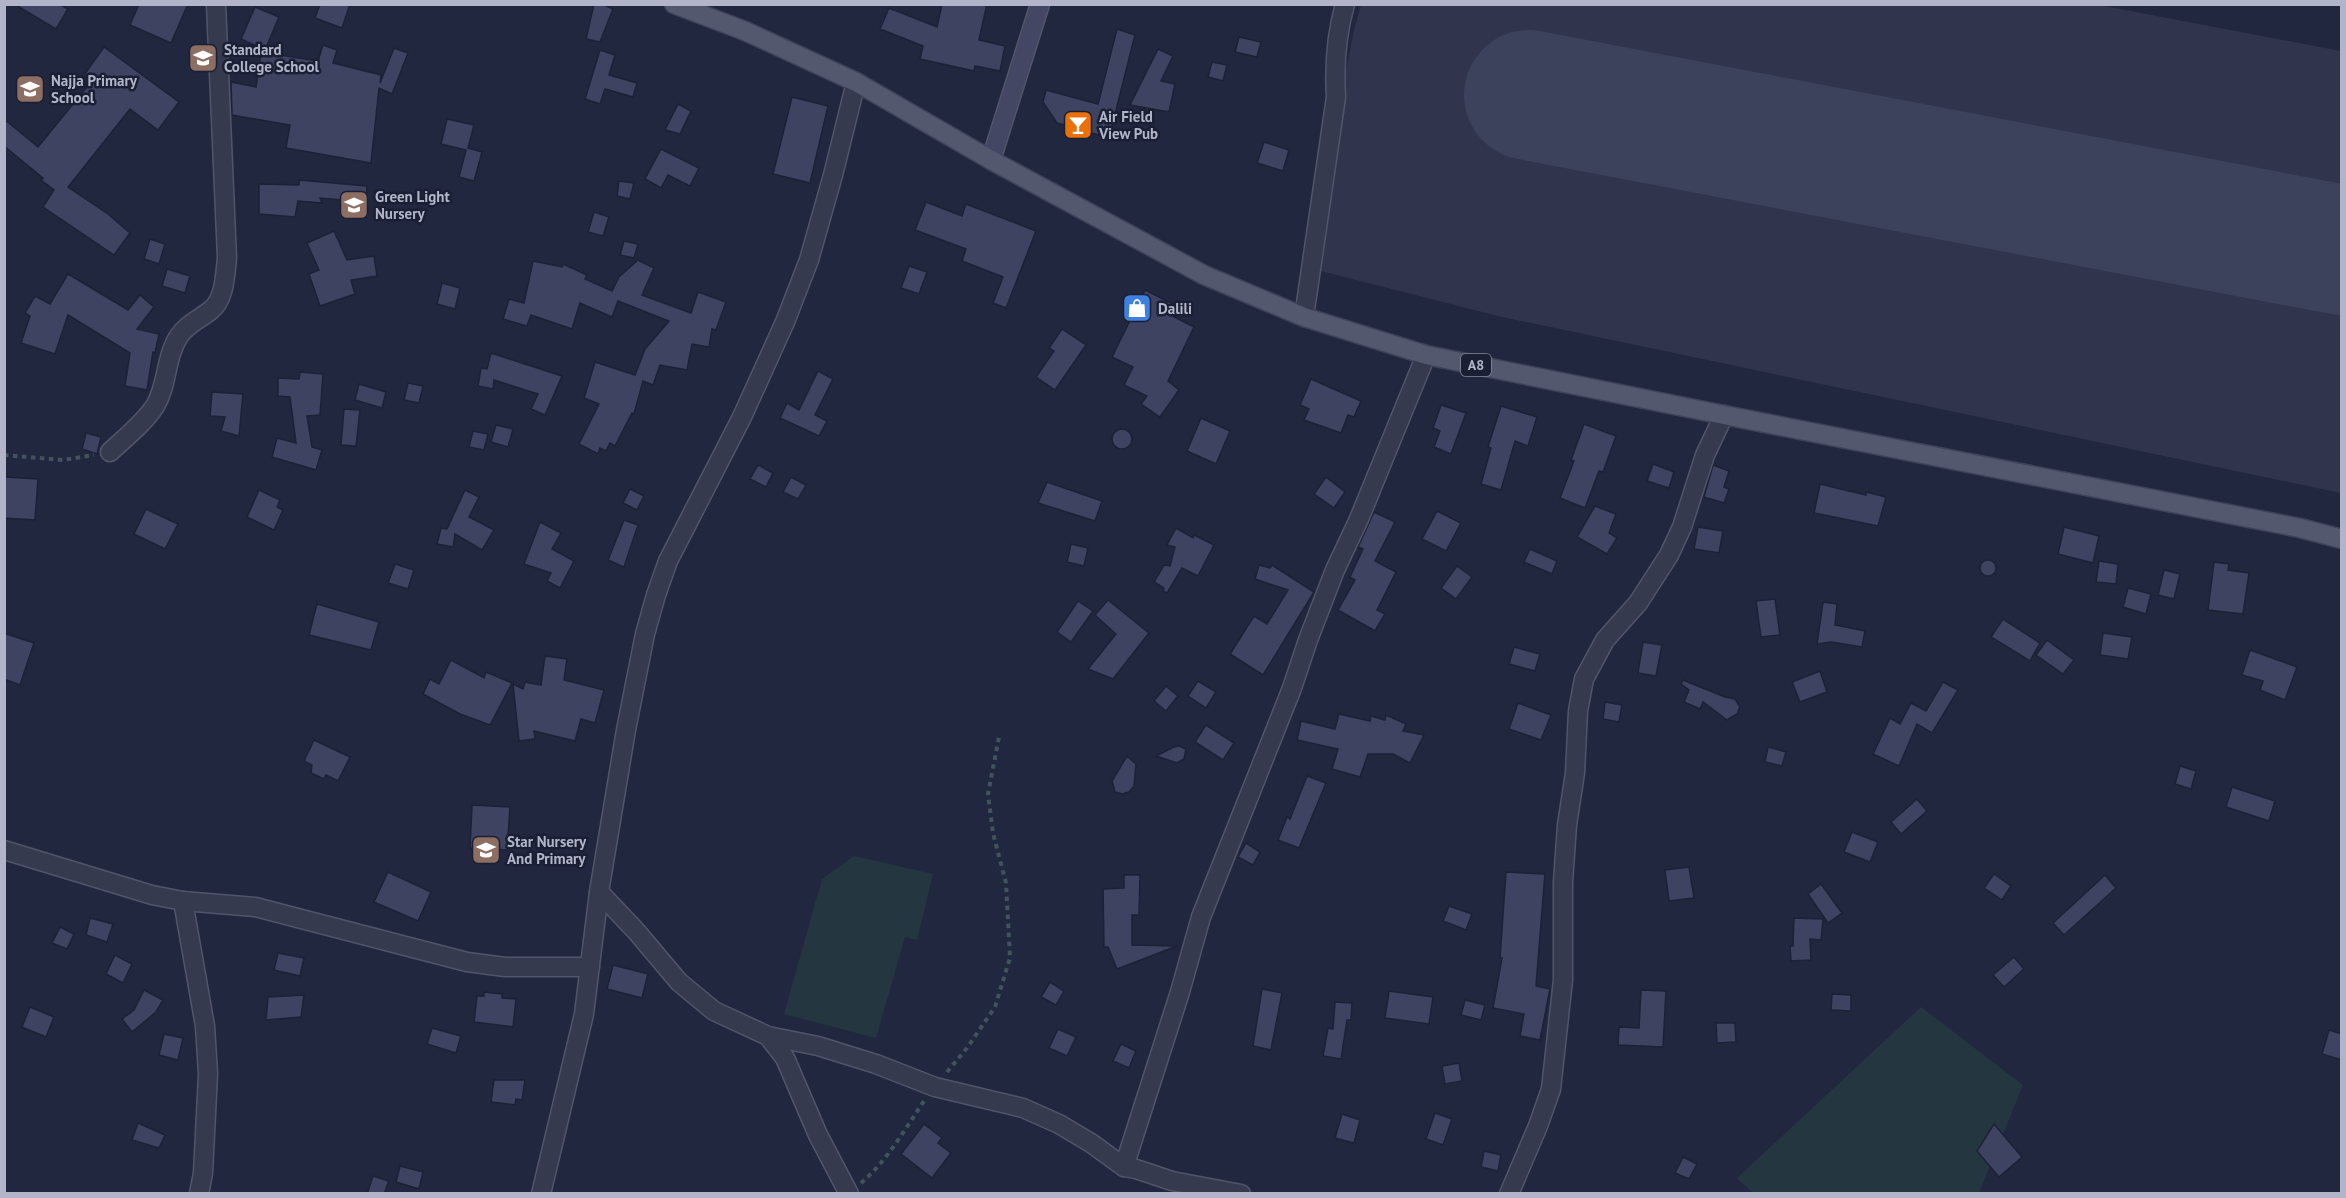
<svg xmlns="http://www.w3.org/2000/svg" width="2346" height="1198" viewBox="0 0 2346 1198" font-family="'PT Sans',sans-serif">
<style>
.airport{fill:#30344c}
.green{fill:#243640}
.lines{fill:none;stroke-linecap:round;stroke-linejoin:round}
.runway{stroke:#3c425c;stroke-width:130}
.building{fill:#3d4360;stroke:#1d2136;stroke-width:1.5}
.street-casing{stroke:#51556a;stroke-width:21}
.secondary-casing{stroke:#51556a;stroke-width:21}
.primary-casing{stroke:#3f4358;stroke-width:21}
.path{stroke:#42535d;stroke-width:4;stroke-dasharray:4.5 4.5;stroke-linecap:butt}
.street{stroke:#363a4f;stroke-width:18}
.secondary{stroke:#434763;stroke-width:18}
.primary{stroke:#54586f;stroke-width:18}
.labels{text-anchor:middle;dominant-baseline:central;stroke-width:5;stroke-linejoin:round;paint-order:stroke}
.shield{fill:#1b1f34;stroke:#85889d;stroke-width:1.5}
.shield-label{font-size:14px;font-weight:bold;fill:#b2b5ca}
.poi-label{font-size:15px;font-weight:bold;fill:#b2b5ca;stroke:#1b1f34;text-anchor:start}
</style>
<rect width="100%" height="100%" fill="#222740"/>
<path class="airport" d="M1361 5H2099L2341 51V493L1502 317 1313 269 1330 152 1354 30Z"/>
<g class="green">
<path d="M854 856 933 874 917 940 905 937 876 1038 784 1014 822 879Z"/>
<path d="M1921 1007 2023 1085 1979 1193H1753L1737 1178Z"/>
</g>
<g class="lines">
<path class="runway" d="M1529 95 2342 250"/>
</g>
<g class="building">
<path d="M14 4H59L68 9 56 29Z"/>
<path d="M139 4H188L171 43 130 25Z"/>
<path d="M320 4H350L342 28 315 18Z"/>
<path d="M594 4H602L613 9 600 42 586 39Z"/>
<path d="M942 4H987L979 40 1005 46 1000 71 975 66 974 71 920 59 923 46 880 29 889 8 937 27Z"/>
<path d="M255 7 279 17 265 50 241 39Z"/>
<path d="M1117 29 1135 35 1109 138 1057 123 1043 102 1046 90 1098 104Z"/>
<path d="M1239 37 1261 42 1257 57 1235 52Z"/>
<path d="M323 45 337 50 333 63 381 75 380 83 394 48 408 53 392 94 379 88 371 163 286 148 290 125 232 115 231 82 256 87 261 52 318 61Z"/>
<path d="M104 47 179 102 158 130 130 109 68 187 108 214 130 233 114 255 43 207 54 190 41 180 43 178 4 146V119L38 147 92 81 84 75Z"/>
<path d="M1158 49 1173 56 1161 81 1175 84 1169 112 1130 105Z"/>
<path d="M600 50 615 55 609 75 637 83 633 97 605 89 600 104 585 99Z"/>
<path d="M1212 62 1227 65 1223 81 1208 77Z"/>
<path d="M792 97 828 106 810 183 773 174Z"/>
<path d="M678 104 691 111 680 134 665 130Z"/>
<path d="M447 119 474 125 468 148 482 152 474 181 459 177 466 150 441 144Z"/>
<path d="M1264 142 1289 150 1283 171 1257 163Z"/>
<path d="M661 149 699 168 690 186 668 175 661 188 645 179Z"/>
<path d="M299 180 367 186 366 202 320 198 322 203 298 201 295 217 259 214V184L299 185Z"/>
<path d="M619 181 634 183 630 199 617 196Z"/>
<path d="M926 202 962 216 966 204 1036 231 1006 308 993 303 1003 277 962 261 966 249 915 230Z"/>
<path d="M594 212 609 217 603 236 588 232Z"/>
<path d="M334 231 347 260 374 256 377 276 351 280 355 294 320 306 309 274 319 270 307 243Z"/>
<path d="M150 239 165 244 159 264 144 259Z"/>
<path d="M624 241 638 244 634 258 620 255Z"/>
<path d="M638 260 654 268 642 295 691 313 698 292 726 302 716 330 712 329 709 347 692 344 687 370 660 365 653 385 643 381 634 414 632 413 615 446 610 443 606 451 600 448 598 454 579 444 599 404 584 398 595 362 635 375 645 349 669 321 618 301 612 317 580 303 572 329 531 315 527 326 503 319 509 299 524 303 533 261 562 267 563 264 587 275 585 279 612 291 619 277Z"/>
<path d="M909 266 927 272 919 294 901 288Z"/>
<path d="M167 269 190 276 185 293 162 286Z"/>
<path d="M68 274 128 310 140 295 154 307 137 329 159 334 155 353 153 352 147 390 125 386 130 353 68 315 55 354 21 343 30 316 25 313 35 296 50 304Z"/>
<path d="M442 283 460 288 455 309 437 304Z"/>
<path d="M1145 290 1177 306 1172 316 1194 327 1168 381 1179 390 1160 417 1141 404 1147 396 1124 385 1133 367 1112 357Z"/>
<path d="M1062 329 1086 345 1055 390 1036 377 1054 351 1049 348Z"/>
<path d="M491 353 562 376 545 415 531 409 538 394 494 380 493 389 478 386 481 368 487 369Z"/>
<path d="M818 371 833 379 815 415 827 421 819 436 780 418 787 403 799 410Z"/>
<path d="M300 372 323 374 320 415 307 416 312 447 322 450 316 470 272 457 277 438 296 443 290 397 278 396V378L299 379Z"/>
<path d="M1311 379 1361 401 1354 417 1348 415 1341 433 1304 420 1309 409 1300 405Z"/>
<path d="M408 383 423 386 419 403 404 400Z"/>
<path d="M359 384 386 392 382 408 355 400Z"/>
<path d="M212 392 243 394 239 436 221 431 225 417 210 416Z"/>
<path d="M1441 405 1466 413 1451 454 1434 447 1440 431 1433 428Z"/>
<path d="M1501 406 1537 417 1528 446 1515 441 1501 490 1481 484 1491 448 1488 447Z"/>
<path d="M344 409 360 410 356 446 341 445Z"/>
<path d="M1201 418 1230 431 1216 464 1187 451Z"/>
<path d="M1584 424 1616 436 1603 472 1599 471 1585 508 1560 498 1574 461 1571 460Z"/>
<path d="M496 425 513 429 508 447 491 442Z"/>
<circle cx="1122" cy="439" r="10"/>
<path d="M473 431 488 434 484 450 469 447Z"/>
<path d="M86 433 101 437 97 454 82 449Z"/>
<path d="M1653 464 1674 472 1669 488 1647 481Z"/>
<path d="M758 465 773 473 766 487 750 479Z"/>
<path d="M1713 465 1729 471 1724 487 1729 489 1724 503 1704 497Z"/>
<path d="M4 477 38 479 35 520 4 518Z"/>
<path d="M791 477 806 485 798 499 783 492Z"/>
<path d="M1326 477 1345 492 1334 508 1314 494Z"/>
<path d="M1047 482 1102 501 1095 521 1038 503Z"/>
<path d="M1820 484 1866 495V492L1886 497 1878 526 1814 513Z"/>
<path d="M630 489 644 496 637 510 623 503Z"/>
<path d="M259 490 280 500 277 507 283 510 274 530 247 517Z"/>
<path d="M465 490 479 497 469 517 494 530 482 550 455 534 453 547 437 544 441 528 447 529Z"/>
<path d="M1595 506 1616 514 1609 533 1617 538 1607 554 1577 537Z"/>
<path d="M146 509 178 524 165 549 134 534Z"/>
<path d="M1437 511 1461 523 1446 551 1422 539Z"/>
<path d="M1374 512 1395 522 1375 561 1396 572 1377 610 1385 614 1375 631 1338 610 1355 580 1350 577 1363 549 1358 547Z"/>
<path d="M624 520 638 525 624 567 608 560Z"/>
<path d="M540 522 561 533 552 549 574 561 560 588 547 581 551 573 524 564Z"/>
<path d="M1698 527 1723 531 1719 553 1694 549Z"/>
<path d="M2064 527 2099 536 2093 563 2058 554Z"/>
<path d="M1176 528 1193 538 1194 535 1214 545 1198 576 1182 568 1167 593 1163 591 1164 588 1154 582 1164 565 1170 566 1175 547 1167 545Z"/>
<path d="M1071 544 1088 548 1084 566 1067 562Z"/>
<path d="M1530 549 1557 561 1552 574 1524 562Z"/>
<circle cx="1988" cy="568" r="8"/>
<path d="M2099 561 2118 564 2116 584 2096 582Z"/>
<path d="M2214 562 2229 564 2228 570 2249 573 2243 614 2208 610Z"/>
<path d="M395 564 414 570 408 589 388 583Z"/>
<path d="M1259 565 1270 568 1272 565 1314 592 1263 675 1230 654 1254 616 1267 624 1288 590 1255 579Z"/>
<path d="M1457 566 1472 577 1456 599 1441 588Z"/>
<path d="M2164 570 2180 574 2174 599 2158 595Z"/>
<path d="M2128 588 2151 594 2146 614 2123 607Z"/>
<path d="M1775 599 1780 635 1761 637 1756 601Z"/>
<path d="M1108 600 1149 633 1113 679 1088 669 1116 634 1095 615Z"/>
<path d="M1078 601 1093 611 1071 642 1057 632Z"/>
<path d="M1823 602 1837 604 1835 625 1865 631 1862 647 1831 642 1817 644Z"/>
<path d="M317 604 379 622 371 650 309 635Z"/>
<path d="M2003 619 2040 643 2030 661 1991 637Z"/>
<path d="M4 633 34 643 20 685 4 679Z"/>
<path d="M2103 633 2132 637 2128 659 2100 655Z"/>
<path d="M2047 640 2074 660 2063 674 2036 655Z"/>
<path d="M1643 642 1662 645 1656 676 1638 673Z"/>
<path d="M1514 647 1540 654 1535 671 1509 664Z"/>
<path d="M2250 650 2297 667 2285 700 2260 690 2263 681 2242 675Z"/>
<path d="M545 656 567 659 564 680 604 690 595 723 581 719 575 741 534 731 535 739 519 741 513 684 523 689 525 682 541 685Z"/>
<path d="M451 660 484 678 486 672 512 683 490 725 460 714 423 694 430 679 439 684Z"/>
<path d="M1820 671 1827 692 1800 702 1792 682Z"/>
<path d="M1683 680 1725 697 1735 699 1740 707 1737 714 1727 720 1703 702 1700 709 1684 702 1689 690 1681 684Z"/>
<path d="M1198 681 1216 692 1206 708 1188 696Z"/>
<path d="M1943 682 1958 690 1932 733 1917 724 1899 766 1873 754 1890 718 1900 724 1911 703 1926 711Z"/>
<path d="M1166 686 1178 696 1166 711 1154 701Z"/>
<path d="M1605 702 1622 705 1619 722 1603 719Z"/>
<path d="M1518 703 1551 715 1541 740 1509 729Z"/>
<path d="M1339 714 1370 721 1371 716 1385 720 1386 715 1406 724 1403 731 1424 735 1410 763 1393 754H1368L1360 777 1332 769 1338 749 1297 740 1301 721 1335 729Z"/>
<path d="M1206 725 1234 743 1223 760 1195 742Z"/>
<path d="M314 740 350 757 338 781 326 775 324 779 311 773 312 765 304 761Z"/>
<path d="M1179 746 1186 749 1184 759 1177 763 1156 756 1174 747Z"/>
<path d="M1768 747 1786 752 1782 766 1765 762Z"/>
<path d="M1127 756 1136 764 1134 786 1129 792 1122 794 1115 792 1112 781Z"/>
<path d="M2180 766 2196 771 2191 789 2175 784Z"/>
<path d="M1307 776 1326 783 1299 848 1278 840 1287 817 1290 819Z"/>
<path d="M2232 787 2275 801 2269 821 2226 807Z"/>
<path d="M1917 799 1927 811 1901 834 1891 822Z"/>
<path d="M472 805 510 807 507 850 470 848Z"/>
<path d="M1852 832 1878 842 1870 862 1844 852Z"/>
<path d="M1246 843 1260 852 1253 865 1238 857Z"/>
<path d="M1689 867 1694 898 1669 901 1665 870Z"/>
<path d="M388 872 431 892 418 921 374 902Z"/>
<path d="M1506 872 1545 874 1536 986 1550 989 1540 1040 1520 1036 1524 1014 1493 1008 1502 958H1500Z"/>
<path d="M1994 874 2011 886 2002 900 1984 888Z"/>
<path d="M1124 875H1140L1139 915H1132V945L1177 946 1117 969 1108 947H1104L1103 889 1124 888Z"/>
<path d="M2105 875 2116 888 2064 935 2053 923Z"/>
<path d="M1821 884 1842 913 1828 923 1808 894Z"/>
<path d="M1449 906 1472 914 1466 930 1443 921Z"/>
<path d="M90 918 113 924 107 942 86 935Z"/>
<path d="M1794 918 1823 919 1821 940 1810 939 1811 960 1791 961 1790 946H1793Z"/>
<path d="M60 927 74 934 67 949 52 943Z"/>
<path d="M278 953 304 958 300 976 274 970Z"/>
<path d="M115 955 132 964 123 983 106 974Z"/>
<path d="M2014 957 2024 969 2004 987 1993 975Z"/>
<path d="M613 965 648 974 642 998 607 989Z"/>
<path d="M1050 982 1064 991 1056 1005 1041 997Z"/>
<path d="M1262 989 1282 993 1271 1050 1253 1046Z"/>
<path d="M144 990 163 1000 156 1012 132 1032 122 1019 134 1010Z"/>
<path d="M1641 990 1666 991 1663 1047 1618 1045 1619 1027 1639 1028Z"/>
<path d="M1389 991 1433 997 1429 1024 1385 1018Z"/>
<path d="M484 992 502 994V998L516 999 513 1027 474 1022 477 996H484Z"/>
<path d="M1832 994 1851 995V1011L1831 1010Z"/>
<path d="M304 995 301 1017 266 1020 268 997Z"/>
<path d="M1465 1000 1485 1005 1481 1020 1461 1015Z"/>
<path d="M1335 1002 1352 1003 1351 1020H1347L1341 1059 1323 1056 1328 1028 1333 1029Z"/>
<path d="M30 1007 54 1017 46 1037 22 1027Z"/>
<path d="M1716 1023H1735L1736 1042 1717 1043Z"/>
<path d="M432 1028 461 1036 456 1053 427 1044Z"/>
<path d="M1058 1029 1076 1037 1067 1056 1049 1048Z"/>
<path d="M2329 1030 2342 1034V1060L2322 1054Z"/>
<path d="M164 1034 183 1038 178 1060 159 1055Z"/>
<path d="M1121 1044 1136 1051 1129 1068 1113 1061Z"/>
<path d="M1459 1063 1462 1081 1445 1084 1442 1066Z"/>
<path d="M494 1080H525L522 1100 516 1099 515 1105 491 1102Z"/>
<path d="M1435 1113 1452 1119 1443 1145 1426 1139Z"/>
<path d="M1342 1114 1360 1120 1354 1143 1335 1138Z"/>
<path d="M138 1123 165 1135 159 1148 132 1140Z"/>
<path d="M924 1124 942 1138 938 1143 951 1153 932 1178 901 1154Z"/>
<path d="M1994 1124 2022 1157 1999 1177 1977 1151Z"/>
<path d="M1484 1151 1501 1155 1498 1171 1481 1167Z"/>
<path d="M1683 1157 1697 1164 1689 1179 1675 1173Z"/>
<path d="M400 1166 423 1172 419 1189 396 1182Z"/>
<path d="M373 1176 389 1181 384 1194H367Z"/>
</g>
<g class="lines">
<g class="street-casing">
<g id="street">
<path d="M1304 317 1336 97C1334 65 1336 36 1345 4"/>
<path d="M110 452C125 438 144 423 155 406 168 385 165 357 179 336 187 324 200 319 211 310 225 299 225 274 227 258L216 4"/>
<path d="M4 850 152 895 183 901 255 907 467 962 505 967H590"/>
<path d="M599 892 636 931 679 982 714 1011 768 1036 818 1046 876 1064 935 1087 1023 1108 1059 1124 1091 1143 1124 1167"/>
<path d="M183 901 205 1026 208 1074 203 1173 199 1194"/>
<path d="M768 1036 785 1058 818 1135 849 1194"/>
<path d="M541 1194 584 1014 599 892 626 730 645 634 656 595 668 561 742 417 785 322 809 260 833 175 856 82"/>
<path d="M1241 1194 1172 1181 1136 1169 1124 1167 1180 992 1201 917 1292 688 1308 640 1335 570 1359 519 1426 355"/>
<path d="M1509 1194 1538 1126 1551 1089 1563 980V882L1567 825 1575 773 1578 711 1584 679 1605 640 1638 603 1669 555 1682 527 1705 455 1724 415"/>
</g>
</g>
<g class="secondary-casing">
<path id="secondary" d="M991 160 1040 4"/>
</g>
<g class="primary-casing">
<path id="primary" d="M674 4 745 31 856 82 991 160 1204 275 1304 317 1426 355 1724 415 2300 528 2342 539"/>
</g>
<g class="path">
<path d="M4 455 63 460 94 455"/>
<path d="M947 1072 967 1048 995 1007 1010 958 1006 883 993 833 988 794 999 737"/>
<path d="M861 1183C887 1161 905 1129 924 1101"/>
</g>
<use href="#street" class="street"/>
<use href="#secondary" class="secondary"/>
<use href="#primary" class="primary"/>
</g>
<defs>
<g id="school-square" transform="scale(1.5)"><rect x="-9" y="-9" width="18" height="18" rx="4" fill="#8d6e63" stroke="#1b1f34"/><path d="M0-5L7-2L0 1L-7-2ZM-4 1L0 2.5L4 1V4Q0 6-4 4Z" fill="#fff"/></g>
<g id="bar-square" transform="scale(1.5)"><rect x="-9" y="-9" width="18" height="18" rx="4" fill="#e8710a" stroke="#1b1f34"/><path d="M-6-5H6L.8 .8V4.5H3.5V6h-7V4.5H-.8V.8Z" fill="#fff"/></g>
<g id="shop-square" transform="scale(1.5)"><rect x="-9" y="-9" width="18" height="18" rx="4" fill="#3f7fe0" stroke="#1b1f34"/><path d="M-5-2.5h2.3a2.7 3.5 0 0 1 5.4 0H5L5.5 6h-11ZM-1.5-2.5h3a1.5 2.3 0 0 0-3 0Z" fill="#fff"/></g>
</defs>
<g fill-rule="evenodd">
<use href="#school-square" x="203" y="58"/>
<use href="#school-square" x="30" y="89"/>
<use href="#bar-square" x="1078" y="125"/>
<use href="#school-square" x="354" y="205"/>
<use href="#shop-square" x="1137" y="308"/>
<use href="#school-square" x="486" y="850"/>
</g>
<g class="labels">
<rect class="shield" x="1461" y="354" width="30" height="22" rx="4.5"/>
<g class="shield-label">
<text x="1476" y="365">A8</text>
</g>
<g class="poi-label">
<text x="224" y="49">Standard<tspan x="224" dy="17">College School</tspan></text>
<text x="51" y="80">Najja Primary<tspan x="51" dy="17">School</tspan></text>
<text x="1099" y="116">Air Field<tspan x="1099" dy="17">View Pub</tspan></text>
<text x="375" y="196">Green Light<tspan x="375" dy="17">Nursery</tspan></text>
<text x="1158" y="308">Dalili</text>
<text x="507" y="841">Star Nursery<tspan x="507" dy="17">And Primary</tspan></text>
</g>
</g>
<rect width="2346" height="1198" fill="none" stroke="#b2b5ca" stroke-width="12"/>
</svg>
